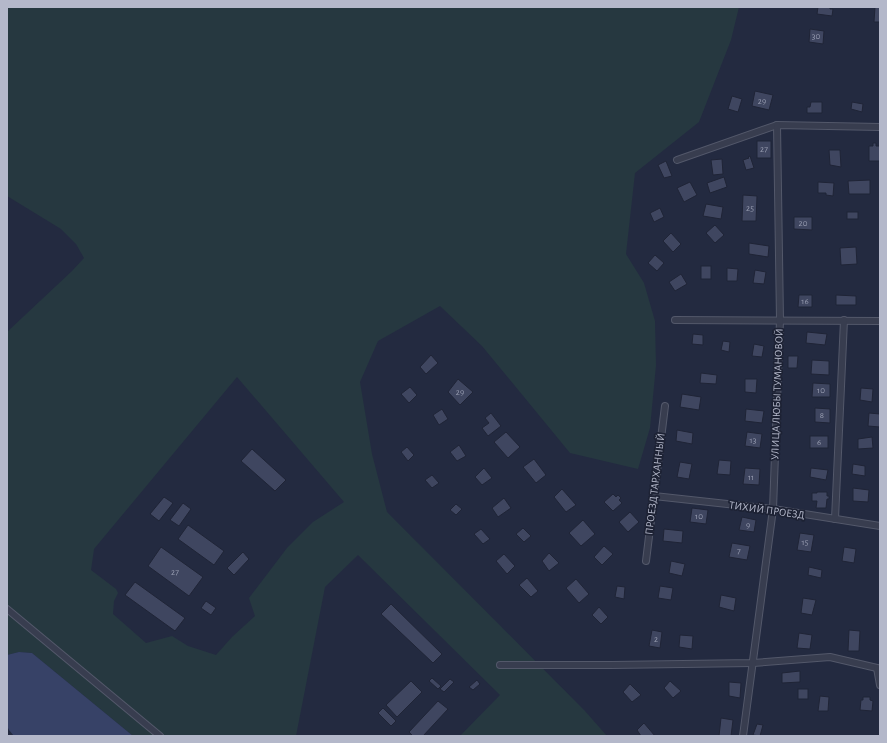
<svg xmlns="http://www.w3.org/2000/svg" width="887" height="743" viewBox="0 0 887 743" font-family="'Alegreya Sans',sans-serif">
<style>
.green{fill:#263840;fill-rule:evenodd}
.water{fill:#374267}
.building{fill:#3f4660;stroke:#1f2436}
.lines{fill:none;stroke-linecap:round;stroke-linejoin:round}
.minor-casing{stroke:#53586a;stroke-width:8}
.minor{stroke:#383d4f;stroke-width:6}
.labels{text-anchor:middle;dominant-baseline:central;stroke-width:3.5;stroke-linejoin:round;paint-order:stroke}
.number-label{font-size:9px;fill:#979cb0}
.street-label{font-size:11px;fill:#b4b8ca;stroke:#1d2234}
</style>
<rect width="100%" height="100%" fill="#232a40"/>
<path class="green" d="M7 7H739L731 40 699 122 635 173 626 254 644 283 655 321 656 365 650 428 638 469 570 453 482 346 440 306 378 341 360 382 372 454 387 512 585 711 607 736H460L500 695 358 555 325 587 296 736H133L32 653 19 652 7 655V332L72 271 84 258 76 244 61 229 7 196ZM237 377 344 502 313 522 287 548 249 598 255 616 232 637 216 655 188 646 172 636 146 643 113 614 114 601 118 593 116 589 91 570 94 549Z"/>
<path class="water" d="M19 652 32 653 133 736H14L9 730 7 726V655Z"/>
<g class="building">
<path d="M818 7H830V9H833L832 16 817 14Z"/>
<path d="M875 7H880V22H874Z"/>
<path d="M810 29 824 31 823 44 809 42Z"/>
<path d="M755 91 773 95 769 110 752 106Z"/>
<path d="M732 96 742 99 738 112 728 109Z"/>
<path d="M811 102H822V113H807V107H810Z"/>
<path d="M852 102 863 104 862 112 851 109Z"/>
<rect x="757" y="141" width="14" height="17"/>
<path d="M873 143H876V146H880V161H869V146H873Z"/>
<path d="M829 150H840L841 167 830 165Z"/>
<path d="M750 156 754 168 746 170 743 160 749 158 748 157Z"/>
<path d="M722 159 723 174 713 175 711 160Z"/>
<path d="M666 161 672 176 664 178 658 165Z"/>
<path d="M724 177 727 187 710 193 707 183Z"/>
<path d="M870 180V194H849L848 181Z"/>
<path d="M690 182 697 195 684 202 677 188Z"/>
<path d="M818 182 834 183 833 196 826 195V193H818Z"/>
<path d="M743 195 757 196 756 221H742Z"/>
<path d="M706 204 723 207 721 219 703 216Z"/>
<path d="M660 208 664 217 654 222 650 213Z"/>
<rect x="847" y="212" width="11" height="7"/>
<path d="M794 217H812V230L794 229Z"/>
<path d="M715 225 724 235 715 243 706 233Z"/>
<path d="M671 233 681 244 673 252 663 241Z"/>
<path d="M749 243 769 246 768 257 749 254Z"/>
<path d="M856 247 857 264 841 265 840 248Z"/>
<path d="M655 255 664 263 657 271 648 263Z"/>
<rect x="701" y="266" width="10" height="13"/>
<path d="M727 268 738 269 737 281H727Z"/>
<path d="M755 270 766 272 764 284 753 283Z"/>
<path d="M681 274 687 284 675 291 669 282Z"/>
<path d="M799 295H812V307H798Z"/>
<path d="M836 295 856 296V305H836Z"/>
<path d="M807 332 827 334 825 345 806 343Z"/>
<path d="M693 334 703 335V345L692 344Z"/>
<path d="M723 341 730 342 729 352 721 350Z"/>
<path d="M754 344 764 346 762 357 752 356Z"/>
<path d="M431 355 438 363 426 374 420 367Z"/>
<path d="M788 356H798L797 368H788Z"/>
<path d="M812 360 829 361V375L811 374Z"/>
<path d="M701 373 717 375 716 384 700 383Z"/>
<path d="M458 379 473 392 460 405 448 392Z"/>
<path d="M745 379H757L756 393 745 392Z"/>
<path d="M813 383 830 384V397H812Z"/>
<path d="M410 387 417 395 409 403 401 394Z"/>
<path d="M861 388 873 389 872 402 860 400Z"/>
<path d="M682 394 701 397 699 410 680 407Z"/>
<path d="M815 408 830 409V423L815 422Z"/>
<path d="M442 409 448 419 439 425 433 415Z"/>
<path d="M746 409 764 411 762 423 745 421Z"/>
<path d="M491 413 501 426 488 436 482 428 489 423 485 418Z"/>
<path d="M869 413 880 414V427L868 426Z"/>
<path d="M677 430 693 433 692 444 676 441Z"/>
<path d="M506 432 520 447 508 458 494 442Z"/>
<path d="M747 432 762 434 760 448 745 446Z"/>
<rect x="810" y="436" width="18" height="12"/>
<path d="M872 437 873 448 858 449V439Z"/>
<path d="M459 445 466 456 457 461 450 452Z"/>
<path d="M407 447 414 455 408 461 401 452Z"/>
<path d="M252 449 286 480 275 491 241 461Z"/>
<path d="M534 459 546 475 536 483 523 467Z"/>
<path d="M719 460 731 461 730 475 717 474Z"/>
<path d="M680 462 692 464 689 479 677 477Z"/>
<path d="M853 464 865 466V476L852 474Z"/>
<path d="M484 468 492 478 482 485 475 477Z"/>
<path d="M745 468 760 469 759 485 743 484Z"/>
<path d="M811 468 828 470 826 480 810 477Z"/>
<path d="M432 475 439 483 432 488 425 480Z"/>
<path d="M853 488 869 490 868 502 853 501Z"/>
<path d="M562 489 576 505 566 512 554 497Z"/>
<path d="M817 492H827V496H829V499H827L826 508H816L817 501H812V493H817Z"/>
<path d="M613 494 616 497 618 495 621 498 619 500 622 503 613 511 604 502Z"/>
<path d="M164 497 173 503 159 521 150 514Z"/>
<path d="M504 498 511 508 498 517 492 508Z"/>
<path d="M183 503 191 509 179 526 170 520Z"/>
<path d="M456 504 462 509 456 515 450 510Z"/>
<path d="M692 508 708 510 706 524 690 522Z"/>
<path d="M630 512 639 522 628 532 619 522Z"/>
<path d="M742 517 756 520 754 532 739 530Z"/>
<path d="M583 520 595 534 581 546 569 533Z"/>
<path d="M188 525 224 551 214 565 178 539Z"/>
<path d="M523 528 531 536 524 542 516 534Z"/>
<path d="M481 529 490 539 483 544 474 534Z"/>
<path d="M664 529 683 531 682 543 663 541Z"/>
<path d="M800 533 814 535 811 552 797 550Z"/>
<path d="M732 543 750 546 747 560 729 557Z"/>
<path d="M604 546 613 554 602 565 594 557Z"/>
<path d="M161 547 203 577 189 596 148 566Z"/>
<path d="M844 547 856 549 854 563 842 561Z"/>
<path d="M243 552 249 559 234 575 227 568Z"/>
<path d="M549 553 559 563 549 571 542 561Z"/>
<path d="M504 554 515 566 507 574 496 561Z"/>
<path d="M671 561 685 564 682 576 669 573Z"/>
<path d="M809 567 822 570 821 578 808 575Z"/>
<path d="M527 578 538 591 531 597 519 585Z"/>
<path d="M576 579 589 594 579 603 566 588Z"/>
<path d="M135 582 185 618 175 631 125 595Z"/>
<path d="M617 586 625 587 624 599 615 597Z"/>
<path d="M660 586 673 588 671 600 658 598Z"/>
<path d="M721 595 736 598 734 611 719 607Z"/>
<path d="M803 598 816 600 812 615 801 613Z"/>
<path d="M206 601 216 608 211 615 201 608Z"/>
<path d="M391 604 442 654 433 663 381 614Z"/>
<path d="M599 607 608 617 601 624 592 615Z"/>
<path d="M652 630 662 632 660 648 649 646Z"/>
<path d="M849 630 860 631 859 651H848Z"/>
<path d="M799 633 812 635 810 649 797 648Z"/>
<path d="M680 635 693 636 692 649 679 647Z"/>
<path d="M800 671V682L782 683V673Z"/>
<path d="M432 678 441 686 438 689 429 681Z"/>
<path d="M450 679 454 682 444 692 440 689Z"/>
<path d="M477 680 480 684 473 690 469 687Z"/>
<path d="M411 681 422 692 397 717 386 705Z"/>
<path d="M670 681 681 691 673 698 664 688Z"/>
<path d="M729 682 741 683 740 698 729 696Z"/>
<path d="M630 684 641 695 632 702 623 692Z"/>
<rect x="798" y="689" width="10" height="10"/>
<path d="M820 696 829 697 828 711H818Z"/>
<path d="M863 697H870V700L873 701 872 711 860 710 861 700H863Z"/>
<path d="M438 701 448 709 423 736H413L409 732Z"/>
<path d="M383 708 396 721 391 726 378 713Z"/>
<path d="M721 718 733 720 731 736H719Z"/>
<path d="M644 723 655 736H641L637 730Z"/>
<path d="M757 724 763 725 760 736 753 735Z"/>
</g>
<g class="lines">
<g class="minor-casing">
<g id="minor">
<path d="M677 160 777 125 880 127"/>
<path d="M675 320 880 321"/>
<path d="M654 496 773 509 880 526"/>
<path d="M835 519 844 320"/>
<path d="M646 561 665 406"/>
<path d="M7 609 160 736"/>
<path d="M500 665H612L753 663 830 657 877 668 880 669"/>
<path d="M877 668 880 685"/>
<path d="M743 736 773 509 780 320 777 125"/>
</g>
</g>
<use href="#minor" class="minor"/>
</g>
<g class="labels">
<g class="number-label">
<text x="816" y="36">30</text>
<text x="762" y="101">29</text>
<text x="764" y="149">27</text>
<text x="750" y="208">25</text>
<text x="803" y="223">20</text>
<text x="805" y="301">16</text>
<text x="821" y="390">10</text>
<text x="460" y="392">29</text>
<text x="822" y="415">8</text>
<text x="753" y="440">13</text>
<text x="819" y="442">6</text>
<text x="751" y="477">11</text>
<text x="699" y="516">10</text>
<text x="748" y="525">9</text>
<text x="805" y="542">15</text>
<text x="739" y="551">7</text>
<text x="175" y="572">27</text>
<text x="656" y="639">2</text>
</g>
<g class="street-label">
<text transform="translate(777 394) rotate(-88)">УЛИЦА ЛЮБЫ ТУМАНОВОЙ</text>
<text transform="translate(655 484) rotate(-83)">ПРОЕЗД ТАРХАННЫЙ</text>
<text transform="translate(767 510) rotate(8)">ТИХИЙ ПРОЕЗД</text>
</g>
</g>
<rect width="887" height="743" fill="none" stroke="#b4b8ca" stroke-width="16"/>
</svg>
